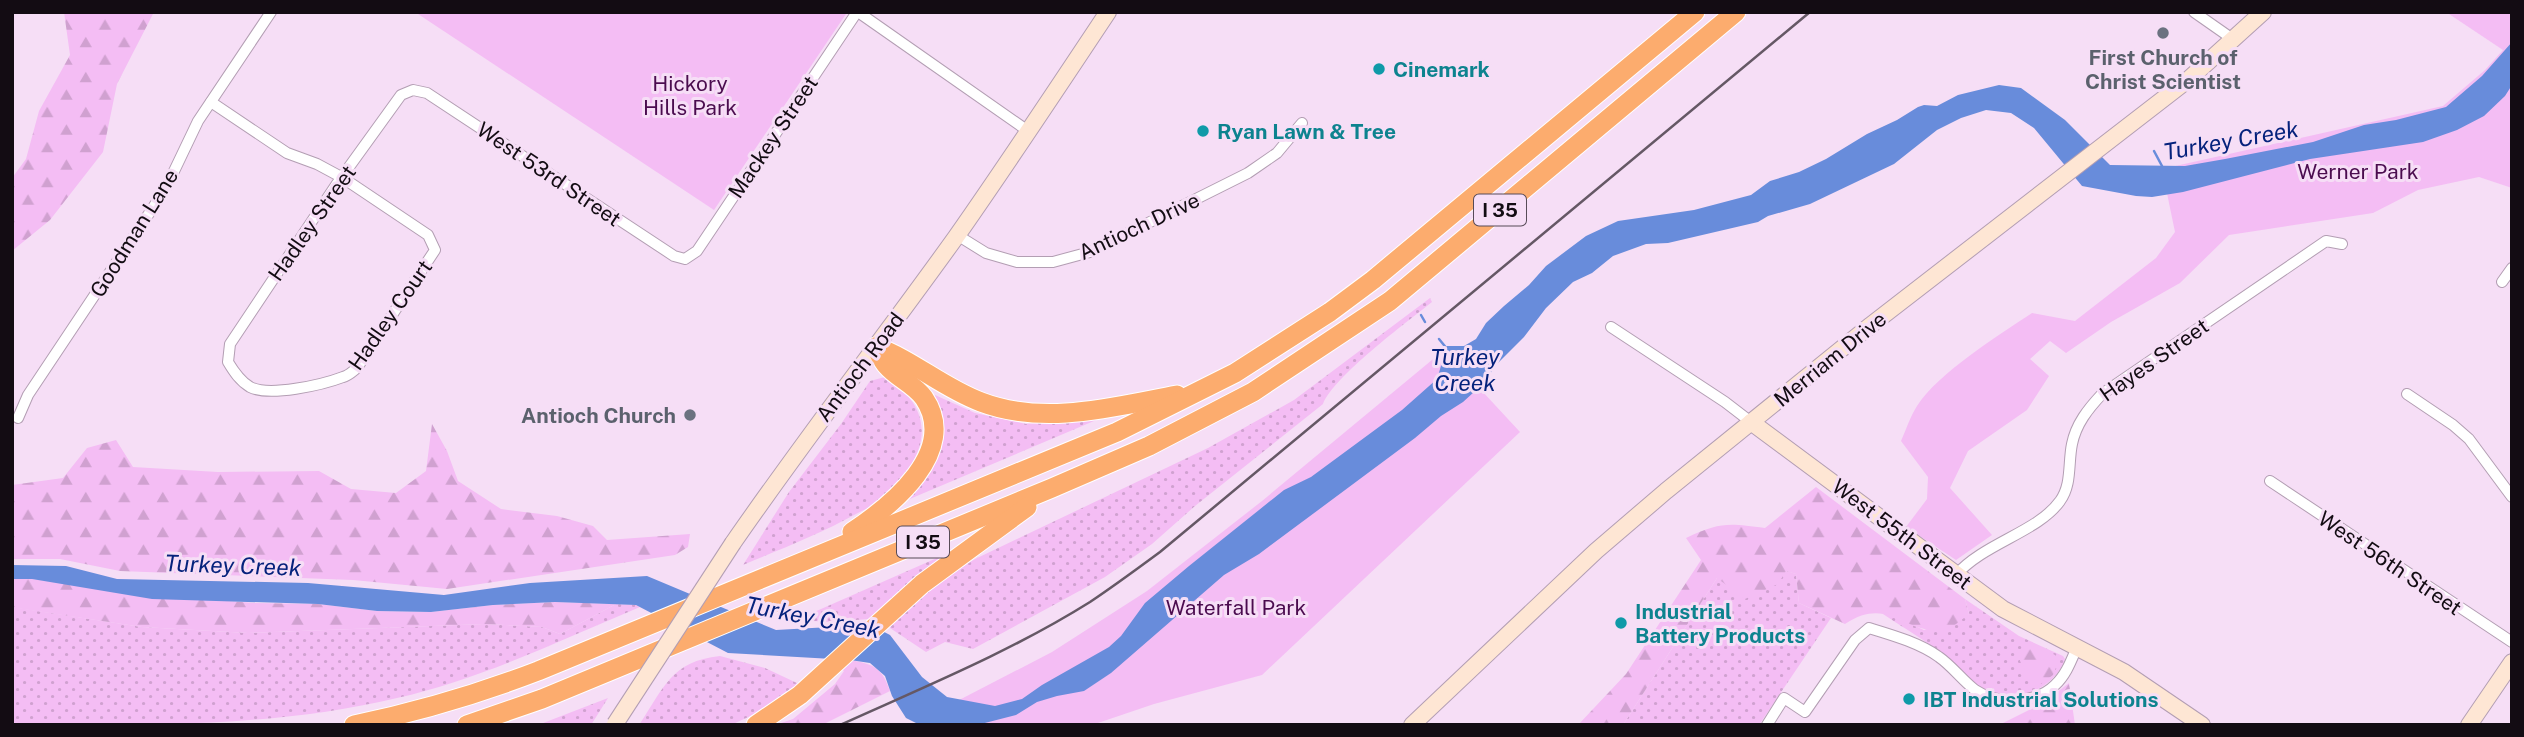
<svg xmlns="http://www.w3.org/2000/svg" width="2524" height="737" viewBox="0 0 2524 737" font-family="'Public Sans',sans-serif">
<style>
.grass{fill:url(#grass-dots)}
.forest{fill:url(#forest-firs)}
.park{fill:#f4bdf4}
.water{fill:#688cdb}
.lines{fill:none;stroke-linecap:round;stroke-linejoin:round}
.stream{stroke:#688cdb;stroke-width:2.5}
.street-casing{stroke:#b39eb3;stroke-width:12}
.secondary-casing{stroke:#b39eb3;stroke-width:18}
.highway-casing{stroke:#fff;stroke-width:21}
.street{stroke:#fff;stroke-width:10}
.secondary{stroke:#fee6d4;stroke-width:16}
.highway{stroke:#fcac6e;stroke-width:19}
.rail{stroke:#655865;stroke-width:2.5}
.secondary-bridge-casing{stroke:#b39eb3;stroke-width:18;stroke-linecap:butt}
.secondary-bridge{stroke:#fee6d4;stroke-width:16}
.worship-dot{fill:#6b7280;stroke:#f6def6;stroke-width:2.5}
.culture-dot{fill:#0f9aa8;stroke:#f6def6;stroke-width:2.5}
.labels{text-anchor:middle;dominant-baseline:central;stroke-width:6;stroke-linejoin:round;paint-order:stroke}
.shield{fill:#f6def6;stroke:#574b57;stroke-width:2}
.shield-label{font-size:19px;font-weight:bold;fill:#130c13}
.worship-label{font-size:21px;font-weight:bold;fill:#5b616d;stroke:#f6def6}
.culture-label{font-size:21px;font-weight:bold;fill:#0d838f;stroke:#f6def6;text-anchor:start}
.park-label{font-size:21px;fill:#4b0c4f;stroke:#f6def6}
.street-label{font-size:21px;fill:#130c13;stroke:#f6def6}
.water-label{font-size:23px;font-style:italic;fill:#05227c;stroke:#f6def6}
</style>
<defs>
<pattern id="grass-dots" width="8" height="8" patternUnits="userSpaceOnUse" patternTransform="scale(1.75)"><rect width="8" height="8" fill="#f4bdf4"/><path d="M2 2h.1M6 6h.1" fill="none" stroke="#d0a1d0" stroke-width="1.8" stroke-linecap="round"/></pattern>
<pattern id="forest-firs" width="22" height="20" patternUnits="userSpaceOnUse" patternTransform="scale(1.75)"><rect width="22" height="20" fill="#f4bdf4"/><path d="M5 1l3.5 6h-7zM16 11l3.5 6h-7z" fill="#d0a1d0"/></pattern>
</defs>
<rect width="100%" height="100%" fill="#f6def6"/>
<g class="grass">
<path d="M1430 298 1432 302C1406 323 1334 376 1323 404L1195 506 1152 544 1105 577 973 649 945 642 926 652 887 626 934 586 975 559 1208 448 1294 400Z"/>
<path d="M885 377C941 412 927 459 883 498 876 505 865 509 856 514 820 534 781 549 743 565L789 492 841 424 870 381Z"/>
<path d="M935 395 975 413 1026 424 1091 416 1101 418 905 501 926 474 932 398Z"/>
<path d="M946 554 947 558 900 590 869 619 830 622 796 620Z"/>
<path d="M1787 571 1796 574 1799 603 1831 618 1759 725H1623L1717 578Z"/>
<path d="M1965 599 2019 636 2063 656 2065 659C2055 688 2018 704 1988 692 1972 686 1960 667 1947 657 1926 641 1904 628 1883 614H1889L1924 630 1969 614Z"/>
<path d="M616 604 636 605 640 607C561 640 481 679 397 698 272 728 141 725 12 725V607L142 627 248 633 485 624 542 627 560 634Z"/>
<path d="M720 656 765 668 799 684 770 707 731 725H639C664 688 671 661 720 656Z"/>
<path d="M608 698 591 725H538Z"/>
</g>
<g class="forest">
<path d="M64 12H154L117 84 103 152 50 220 12 251V178L26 159 39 111 70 55Z"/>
<path d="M432 424 447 451 458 481 501 509 557 516 593 526 607 540 690 534 688 547 675 555 447 589 353 580 120 571 60 559H12V485L63 478 87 448 116 440 133 467 218 472 319 471 351 489 396 493 426 471Z"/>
<path d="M1816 487 1965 599 1969 614C1962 619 1954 627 1946 629 1905 638 1891 594 1845 624L1799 603 1796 574 1786 571 1778 584 1745 599 1717 578 1623 725H1578L1626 674 1701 560 1686 538C1720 522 1728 523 1765 528Z"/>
<path d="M12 579H32L214 600 255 603 318 604 377 611 431 612 493 605 555 602 616 604 560 634 542 627 485 624 248 633 142 627 16 608 12 607Z"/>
<path d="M2031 642 2055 655 2059 660 2053 675 2035 688 2020 661V650Z"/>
<path d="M850 660C873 664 882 667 890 691L822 725H775L793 719 835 684 844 671 840 668Z"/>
<path d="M2069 683 2075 725H1999L2043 703Z"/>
</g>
<g class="park">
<path d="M415 12H843L846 14 714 210Z"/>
<path d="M2446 12H2512V188L2479 177 2418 190 2373 213 2229 235 2180 283 2111 322 2066 353 2050 341 2030 359 2049 376 2027 410 1968 451 1950 488 1992 535 1956 560 1906 527 1927 499 1928 477 1901 441C1906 430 1910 417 1917 406 1937 374 2000 334 2032 313L2075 321 2156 258 2175 232 2162 169 2443 106 2485 70 2503 50Z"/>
<path d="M1444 350 1520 432 1262 675 1154 704 1092 725H911L1052 652 1147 591 1262 501Z"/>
</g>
<path class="water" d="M2512 42V85L2505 96 2484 116 2457 130 2423 142 2310 159 2183 192 2152 197 2136 196 2082 186 2034 128 2011 113 1986 110 1961 118 1937 130 1894 164 1810 204 1768 216 1758 222 1668 243 1646 244 1613 256 1592 273 1573 282 1546 308 1524 337 1496 365 1484 383 1463 402 1441 416 1415 438 1259 554 1224 575 1111 673 1084 691 1057 696 1037 702 1016 715 977 725H920L906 718 892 696 885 676 870 663 850 660 728 653 636 605 555 602 493 605 431 612 377 611 318 604 152 599 32 579H12V565L66 566 117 579 308 583 444 595 530 583 647 576 776 630 848 626 865 622 890 635 922 677 947 697 995 706 1022 699 1042 685 1109 647 1121 636 1145 603 1189 566 1284 490 1311 477 1402 410 1437 379 1447 346H1464L1476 339 1486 323 1504 306 1529 285 1546 266 1586 236 1618 221 1694 210 1751 195 1770 181 1799 172 1826 159 1867 134 1897 120 1918 107 1924 105 1937 106 1958 95 1999 85 2021 88 2065 120 2110 165 2185 166 2225 159 2313 142 2364 125 2396 120 2446 107 2482 76Z"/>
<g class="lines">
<g class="stream">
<path d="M2154 151 2162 166"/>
<path d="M1421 315 1425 322"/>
<path d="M1439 339 1448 350"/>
</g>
<g class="street-casing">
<g id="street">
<path d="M858 12 1028 131"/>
<path d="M2194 12 2234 40"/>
<path d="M211 102 287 153 317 164 343 178 428 235 435 250 357 368C352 372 348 376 343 377 322 385 269 397 250 387 240 381 234 372 228 362L230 344 336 185 401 95 413 90 427 93 674 256 685 259 697 251 857 12"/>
<path d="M957 235 986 253 1017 262H1053L1090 252 1248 173 1277 153 1302 123"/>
<path d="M2502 282 2512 268"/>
<path d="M1611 327 1725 402 1751 422"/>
<path d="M2407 394 2453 425 2469 439 2512 497"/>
<path d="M18 418 28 395 166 188 198 121 271 12"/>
<path d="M2270 481 2512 642"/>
<path d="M1956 575C1984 543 2038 532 2060 501 2072 485 2068 463 2072 444 2076 424 2088 409 2102 394L2326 241 2342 244"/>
<path d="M1767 725 1784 698 1805 712 1855 640 1869 628C1892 635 1920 643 1939 657 1952 666 1962 680 1975 690 1997 705 2036 704 2055 685 2066 675 2071 661 2077 647"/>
</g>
</g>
<g class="secondary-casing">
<g id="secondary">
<path d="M1751 422 2003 609 2124 672 2202 725"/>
<path d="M733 543C805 439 882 340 956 237 1008 163 1058 87 1108 12"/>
<path d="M1412 725 1596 551 1666 491 1871 325 2189 79 2263 12"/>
<path d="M2469 725 2512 662"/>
</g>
</g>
<g class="highway-casing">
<g id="highway">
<path d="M876 347C913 360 943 388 981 402 1044 426 1113 407 1177 395"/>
<path d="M852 532C891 506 960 451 924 398 914 384 897 378 887 366 882 361 879 353 876 347"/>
<path d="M354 725C417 712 478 694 538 671L1117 432 1235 373 1330 312 1373 280 1695 12"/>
<path d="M467 725 542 699 1052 488 1149 446 1253 392 1390 301 1736 12"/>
<path d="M756 725 800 695 922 584 1027 507"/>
</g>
</g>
<use href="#street" class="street"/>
<use href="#secondary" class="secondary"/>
<use href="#highway" class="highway"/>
<path class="rail" d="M840 725C924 687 1012 651 1090 602 1114 586 1137 569 1160 552L1810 12"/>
<g class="secondary-bridge-casing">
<path id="secondary-bridge" d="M615 724 733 543"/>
</g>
<use href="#secondary-bridge" class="secondary-bridge"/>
</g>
<g class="worship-dot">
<circle cx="2163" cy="33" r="7"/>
<circle cx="690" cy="415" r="7"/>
</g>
<g class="culture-dot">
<circle cx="1379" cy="69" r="7"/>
<circle cx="1203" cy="131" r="7"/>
<circle cx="1621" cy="623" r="7"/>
<circle cx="1909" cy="699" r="7"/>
</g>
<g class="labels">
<g class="shield">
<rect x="1474" y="194.5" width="52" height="31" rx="5"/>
<rect x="897" y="526.5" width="52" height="31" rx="5"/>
</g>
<g class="shield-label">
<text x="1500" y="210">I 35</text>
<text x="923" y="542">I 35</text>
</g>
<g class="worship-label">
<text x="2163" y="57">First Church of<tspan x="2163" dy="24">Christ Scientist</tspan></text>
<text x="676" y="415" text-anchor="end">Antioch Church</text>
</g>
<g class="culture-label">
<text x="1393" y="69">Cinemark</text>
<text x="1217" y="131">Ryan Lawn &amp; Tree</text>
<text x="1635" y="611">Industrial<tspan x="1635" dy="24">Battery Products</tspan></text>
<text x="1923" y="699">IBT Industrial Solutions</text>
</g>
<g class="park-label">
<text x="690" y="83">Hickory<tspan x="690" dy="24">Hills Park</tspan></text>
<text x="2358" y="171">Werner Park</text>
<text x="1236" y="607">Waterfall Park</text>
</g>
<g class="street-label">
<text transform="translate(773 137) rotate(-56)">Mackey Street</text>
<text transform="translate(549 174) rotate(34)">West 53rd Street</text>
<text transform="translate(312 223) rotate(-55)">Hadley Street</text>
<text transform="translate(1139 226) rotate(-25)">Antioch Drive</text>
<text transform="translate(134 233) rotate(-58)">Goodman Lane</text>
<text transform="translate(390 315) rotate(-55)">Hadley Court</text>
<text transform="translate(1830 359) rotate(-39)">Merriam Drive</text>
<text transform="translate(2154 360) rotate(-35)">Hayes Street</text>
<text transform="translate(860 367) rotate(-53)">Antioch Road</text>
<text transform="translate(1902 534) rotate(37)">West 55th Street</text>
<text transform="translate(2390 563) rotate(34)">West 56th Street</text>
</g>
<g class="water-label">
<text transform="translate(2231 140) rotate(-10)">Turkey Creek</text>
<text x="1465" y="356">Turkey<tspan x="1465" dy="26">Creek</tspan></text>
<text transform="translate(233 565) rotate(2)">Turkey Creek</text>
<text transform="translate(813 617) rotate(11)">Turkey Creek</text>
</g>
</g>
<rect width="2524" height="737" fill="none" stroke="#130c13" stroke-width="28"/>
</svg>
